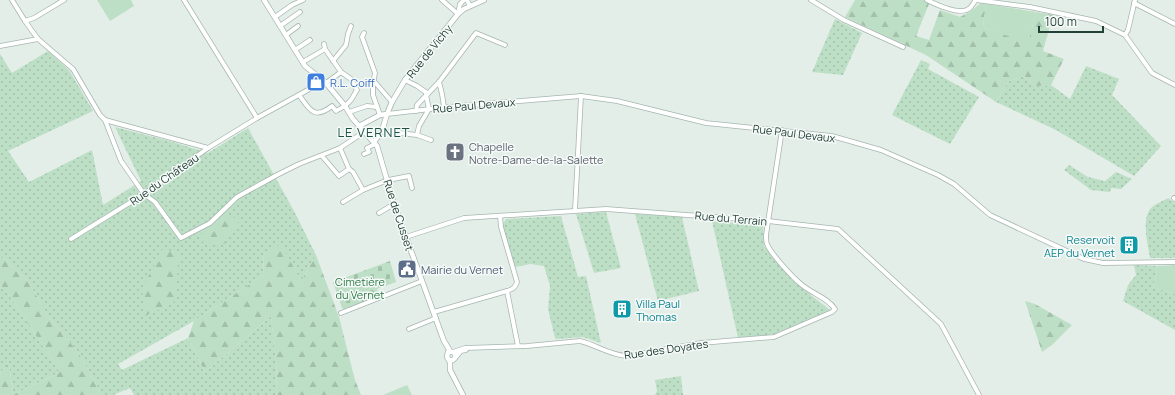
<svg xmlns="http://www.w3.org/2000/svg" width="1175" height="395" viewBox="0 0 1175 395" font-family="Manrope,sans-serif">
<style>
.grass{fill:url(#grass-dots)}
.forest{fill:url(#forest-firs)}
.cemetery{fill:url(#cemetery-stones)}
.garden{fill:#bddfc5}
.lines{fill:none;stroke-linecap:round;stroke-linejoin:round}
.minor-casing{stroke:#a6b6b0;stroke-width:5.5}
.tertiary-casing{stroke:#a6b6b0;stroke-width:6}
.minor{stroke:#fff;stroke-width:4}
.tertiary{stroke:#fff;stroke-width:4.5}
.labels{text-anchor:middle;dominant-baseline:central;stroke-width:3;stroke-linejoin:round;paint-order:stroke}
.street-label{font-size:11px;fill:#234037;stroke:#f5faf8}
.shop-label{font-size:11px;fill:#366cbe;stroke:#f5faf8;text-anchor:start}
.worship-label{font-size:11px;fill:#5b616d;stroke:#f5faf8;text-anchor:start}
.culture-label{font-size:11px;fill:#0d838f;stroke:#f5faf8;text-anchor:end}
.service-label{font-size:11px;fill:#4e5e75;stroke:#f5faf8;text-anchor:start}
.park-label{font-size:11px;fill:#2c7847;stroke:#f5faf8}
.quarter-label{font-size:13px;letter-spacing:1px;fill:#1e5344;stroke:#f5faf8}
</style>
<defs>
<pattern id="grass-dots" width="8" height="8" patternUnits="userSpaceOnUse"><rect width="8" height="8" fill="#bddfc5"/><path d="M2 2h.1M6 6h.1" fill="none" stroke="#a2c0aa" stroke-width="1.8" stroke-linecap="round"/></pattern>
<pattern id="forest-firs" width="22" height="20" patternUnits="userSpaceOnUse"><rect width="22" height="20" fill="#bddfc5"/><path d="M5 1l3.5 6h-7zM16 11l3.5 6h-7z" fill="#a2c0aa"/></pattern>
<pattern id="cemetery-stones" width="16" height="16" patternUnits="userSpaceOnUse"><rect width="16" height="16" fill="#bddfc5"/><path d="M2 7V4a2 2 0 0 1 4 0v3zM10 15v-3a2 2 0 0 1 4 0v3z" fill="#a2c0aa"/></pattern>
</defs>
<rect width="100%" height="100%" fill="#e4eee9"/>
<g class="grass">
<path d="M835 19 862 33 843 75 812 72Z"/>
<path d="M48 51 69 70 93 111 8 151 29 182 92 150 103 205 141 181 115 127 173 142 208 153 248 128 294 211 316 255 301 281 281 245 263 254 264 275 194 321 118 364 122 370 188 338 205 372 271 316 276 358 277 395H134L130 388 113 395H102L78 352 48 316 28 281 7 261 0 257V54L12 73Z"/>
<path d="M921 60 930 64 928 69 979 97 950 144 892 115Z"/>
<path d="M1086 66 1119 79 1112 95 1161 146 1134 176 1056 130 996 102 1009 81 1024 76 1036 86 1051 85 1070 99Z"/>
<path d="M1069 165 1088 177 1105 181 1116 172 1132 179 1121 189 1111 188 1110 192 1091 190 1064 170Z"/>
<path d="M1168 198 1175 203V258H1150C1148 245 1141 219 1151 208 1155 204 1163 201 1168 198Z"/>
<path d="M606 212 621 268 594 273 576 214Z"/>
<path d="M635 214 682 217 699 291 658 301Z"/>
<path d="M561 216 578 277 586 276 601 343 583 337 556 339 555 338 548 309 550 286 544 266 530 264 515 267 502 225 506 219Z"/>
<path d="M712 221 763 225 764 246 794 282 830 310 775 334 738 338Z"/>
<path d="M1134 265 1158 266 1153 287 1175 294V330L1123 301 1128 285 1136 275Z"/>
<path d="M0 286 8 293 60 372 13 395 9 362 0 373Z"/>
<path d="M681 376 683 395H655L657 391 655 380Z"/>
</g>
<g class="forest">
<path d="M855 0H924L929 4 916 36 929 40 940 10 960 17 971 11 981 3 986 4 983 27 1028 42 1036 12 1053 15 1043 51 1064 59 1051 85 1036 86 1024 76 1009 81 996 102 926 55 845 17Z"/>
<path d="M224 214 240 220 224 244 200 242 202 232Z"/>
<path d="M281 244 301 281 316 255 339 317 355 380 361 395H277L276 358 271 316 205 372 188 338 194 321 264 275 263 254Z"/>
<path d="M163 248 180 255 174 302 145 316 142 289Z"/>
<path d="M0 257 7 261 28 281 48 316 78 352 102 395H13L60 372 8 293 0 286Z"/>
<path d="M1025 301 1035 304 1072 325 1052 345 1042 352Z"/>
<path d="M9 362 13 395H0V373Z"/>
</g>
<path class="cemetery" d="M390 261 396 282 377 289 380 297 345 310 342 308 333 282Z"/>
<g class="garden">
<path d="M97 0H131L134 6 110 21Z"/>
<path d="M986 4 1036 12 1028 43 983 27Z"/>
<path d="M1175 265V294L1153 287 1158 266Z"/>
<path d="M407 385 412 395H383Z"/>
</g>
<g class="lines">
<g class="minor-casing">
<g id="minor">
<path d="M12 0 25 21 38 39 73 69 100 115 105 120 208 148"/>
<path d="M184 0 257 118"/>
<path d="M442 0 458 14"/>
<path d="M467 0 470 6"/>
<path d="M811 0 844 20 903 47"/>
<path d="M927 0C937 5 961 16 970 8 972 6 974 2 976 0"/>
<path d="M976 0 1030 7 1096 21 1125 35"/>
<path d="M1135 0 1128 30 1125 35 1152 73 1175 85"/>
<path d="M1134 3 1175 24"/>
<path d="M458 14 460 4 464 0"/>
<path d="M275 17 292 5 303 0"/>
<path d="M25 21 34 18 64 0"/>
<path d="M280 26 300 12"/>
<path d="M364 33 362 37 375 73 373 84V95L380 115"/>
<path d="M286 35 298 26"/>
<path d="M0 46 38 39"/>
<path d="M295 50 310 40"/>
<path d="M333 61 346 45 348 34 351 26"/>
<path d="M303 62 325 49"/>
<path d="M373 80 392 102"/>
<path d="M405 80 417 86 427 93"/>
<path d="M439 82 442 94 444 107"/>
<path d="M326 83 341 72"/>
<path d="M299 95C310 110 314 120 332 106L336 111C341 108 346 106 350 101 353 98 354 94 357 90L351 79 341 72 325 49 324 44"/>
<path d="M416 111 417 105 439 82 476 33 505 45"/>
<path d="M349 112 367 106 377 107"/>
<path d="M387 114 448 107 581 96 617 101 706 123 832 136 881 150 938 175 954 184 990 215 1084 259 1103 263 1175 262"/>
<path d="M105 120 121 161 144 194 155 202 181 238 210 223 237 197 277 175 299 164 340 148 364 132"/>
<path d="M382 131 417 135 431 140"/>
<path d="M417 135 419 126 429 109 426 95"/>
<path d="M340 148 349 169 353 172 363 190 388 180 409 176 412 188"/>
<path d="M364 154 369 152 367 148 375 144"/>
<path d="M322 156 339 176 349 169"/>
<path d="M1174 198 1175 199"/>
<path d="M343 202 363 190"/>
<path d="M575 210 581 96"/>
<path d="M379 213 394 204"/>
<path d="M406 237 464 218 606 209 768 221 838 229 941 324 979 395"/>
<path d="M71 239 144 194 208 148 257 118 324 81"/>
<path d="M507 291 518 346"/>
<path d="M434 312 507 291C513 289 515 288 517 282L501 227 500 216"/>
<path d="M341 313 422 281"/>
<path d="M409 329 436 318"/>
<path d="M453 352 465 348 527 346 580 341C597 345 609 355 627 356L701 343 774 337 832 312 835 309C828 298 813 294 802 285 793 278 771 254 767 244 766 242 766 238 766 235L782 130"/>
<path d="M455 358 461 351 466 350"/>
</g>
</g>
<g class="tertiary-casing">
<g id="tertiary">
<path d="M264 0 305 66 326 83 345 106 353 119 377 146 394 204 441 333 444 341 450 351"/>
<path d="M359 126 380 115 387 114"/>
<path d="M374 142 382 131 387 114 392 102 405 80 458 14 464 9 484 0"/>
<path d="M449 360H453L455 358V354L453 352H448L447 357 450 362V370L463 395"/>
</g>
</g>
<use href="#minor" class="minor"/>
<use href="#tertiary" class="tertiary"/>
</g>
<defs>
<g id="shop-square" transform="scale(1)"><rect x="-9" y="-9" width="18" height="18" rx="4" fill="#3f7fe0" stroke="#f5faf8"/><path d="M-5-2.5h2.3a2.7 3.5 0 0 1 5.4 0H5L5.5 6h-11ZM-1.5-2.5h3a1.5 2.3 0 0 0-3 0Z" fill="#fff"/></g>
<g id="church-square" transform="scale(1)"><rect x="-9" y="-9" width="18" height="18" rx="4" fill="#6b7280" stroke="#f5faf8"/><path d="M-1.2-6h2.4v3.5h3.3v2.4h-3.3V6h-2.4V-.1h-3.3v-2.4h3.3Z" fill="#fff"/></g>
<g id="building-square" transform="scale(1)"><rect x="-9" y="-9" width="18" height="18" rx="4" fill="#0f9aa8" stroke="#f5faf8"/><path d="M-4-6H4V6H1V3H-1V6H-4ZM-2.5-4.3h1.7v1.8h-1.7ZM.8-4.3h1.7v1.8H.8ZM-2.5-1h1.7V.8h-1.7ZM.8-1h1.7V.8H.8Z" fill="#fff"/></g>
<g id="civic-square" transform="scale(1)"><rect x="-9" y="-9" width="18" height="18" rx="4" fill="#5c6f8a" stroke="#f5faf8"/><path d="M-.6-6.5H3V-4.5H.6V-3L4-1V1h2V6H-6V1h2V-1L-.6-3ZM-1.2 2.5V6h2.4V2.5Z" fill="#fff"/></g>
</defs>
<g fill-rule="evenodd">
<use href="#shop-square" x="316" y="82"/>
<use href="#church-square" x="455" y="152"/>
<use href="#building-square" x="1129" y="245"/>
<use href="#civic-square" x="407" y="269"/>
<use href="#building-square" x="622" y="309"/>
</g>
<g class="labels">
<g class="street-label">
<text transform="translate(429 51) rotate(-51)">Rue de Vichy</text>
<text transform="translate(474 105) rotate(-5)">Rue Paul Devaux</text>
<text transform="translate(794 133) rotate(7)">Rue Paul Devaux</text>
<text transform="translate(164 179) rotate(-35)">Rue du Château</text>
<text transform="translate(399 215) rotate(72)">Rue de Cusset</text>
<text transform="translate(731 218) rotate(5)">Rue du Terrain</text>
<text transform="translate(666 349) rotate(-8)">Rue des Doyates</text>
</g>
<g class="shop-label">
<text x="330" y="82">R.L. Coiff</text>
</g>
<g class="worship-label">
<text x="469" y="146">Chapelle<tspan x="469" dy="13">Notre-Dame-de-la-Salette</tspan></text>
</g>
<g class="culture-label">
<text x="1115" y="239">Reservoit<tspan x="1115" dy="13">AEP du Vernet</tspan></text>
<text x="636" y="303" text-anchor="start">Villa Paul<tspan x="636" dy="13">Thomas</tspan></text>
</g>
<g class="service-label">
<text x="421" y="269">Mairie du Vernet</text>
</g>
<g class="park-label">
<text x="360" y="281">Cimetière<tspan x="360" dy="13">du Vernet</tspan></text>
</g>
<g class="quarter-label">
<text x="374" y="132">LE VERNET</text>
</g>
</g>
<path d="M1039 26v6h64v-6" fill="none" stroke="#234037" stroke-width="2"/>
<text x="1045" y="26" font-size="12" fill="#234037" stroke="#f5faf8" stroke-width="3" paint-order="stroke">100 m</text>
</svg>
